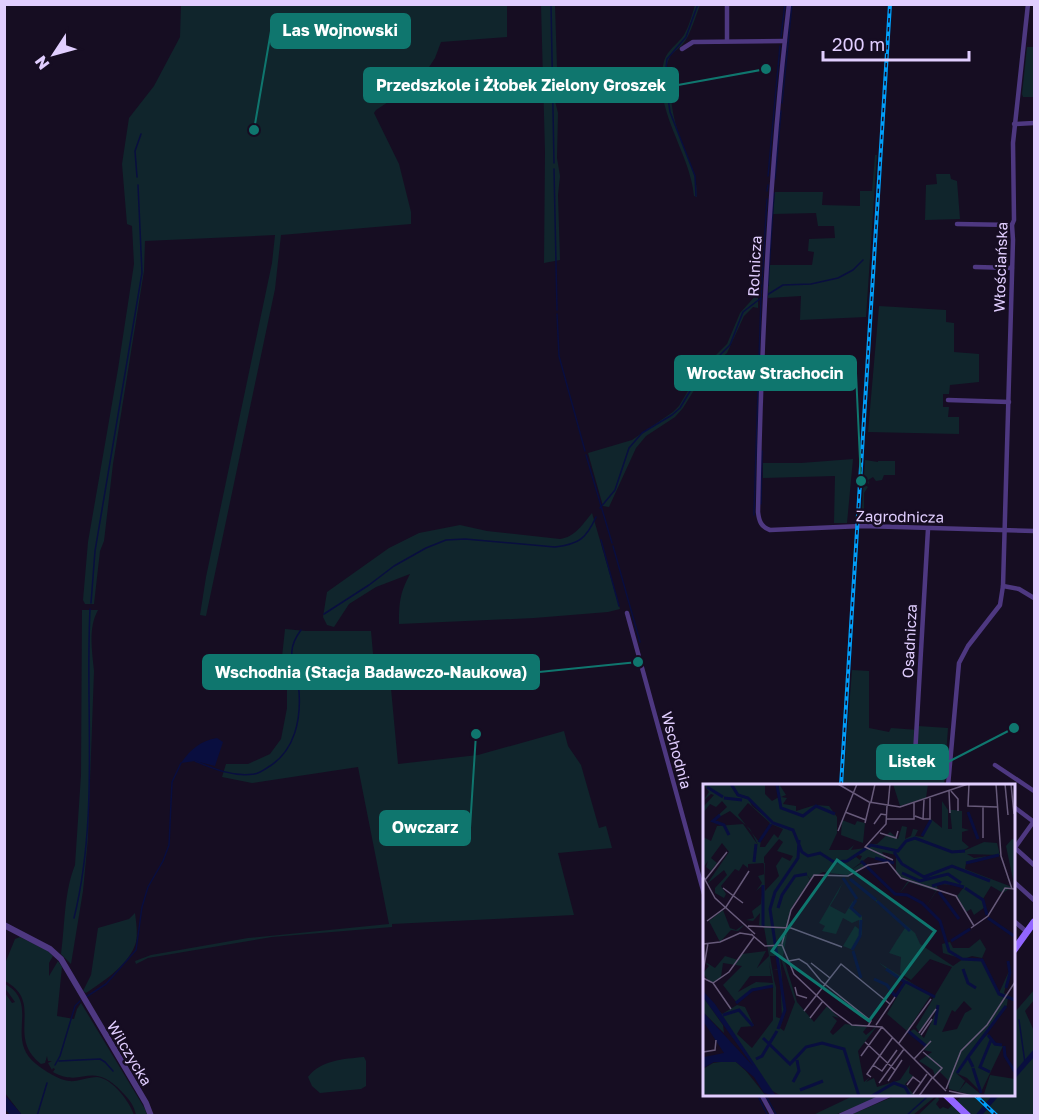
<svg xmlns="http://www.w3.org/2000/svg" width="1039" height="1120" viewBox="0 0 1039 1120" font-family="'Golos Text',sans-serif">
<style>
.green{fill:#10252c}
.water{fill:#090e3f}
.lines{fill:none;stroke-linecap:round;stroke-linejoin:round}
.stream{stroke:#090e3f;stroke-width:1.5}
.canal{stroke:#090e3f;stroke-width:5}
.river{stroke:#090e3f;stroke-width:9}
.minor{stroke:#4e3881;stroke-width:4.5}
.tertiary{stroke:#4e3881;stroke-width:6}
.secondary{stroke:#9265ff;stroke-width:7}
.rail-casing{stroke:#009ef9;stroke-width:4}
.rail{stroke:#160d22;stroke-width:1.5;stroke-dasharray:4.5;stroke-linecap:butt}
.labels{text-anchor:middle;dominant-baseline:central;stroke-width:5;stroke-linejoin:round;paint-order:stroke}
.street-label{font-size:15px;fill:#e1ceff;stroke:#160d22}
.inset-river{fill:none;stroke:#090e3f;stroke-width:3}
.inset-road{fill:none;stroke:#675a7a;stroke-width:1.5}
.view{fill:#0f766e;fill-opacity:0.15;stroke:#0f766e;stroke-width:3}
.inset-edge{fill:none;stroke:#e1ceff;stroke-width:3}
.leader{fill:none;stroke:#0f766e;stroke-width:2}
.callout-dot{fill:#0f766e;stroke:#160d22;stroke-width:2}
.callout{fill:#0f766e;stroke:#0f766e;stroke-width:2}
.callout-label{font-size:16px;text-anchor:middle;font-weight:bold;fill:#fff}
</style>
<rect width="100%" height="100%" fill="#160d22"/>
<g class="green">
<path d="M181 5H507V37L441 42 435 58 420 81 376 110 374 113 399 164 411 212V224L281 235 275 289 206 616 200 615 206 577 272 263 275 235 145 241 144 271 113 464 104 541 100 551 94 604H85L83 600 88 542 118 369 134 264 132 226 127 224 122 164 129 118 154 86 180 37Z"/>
<path d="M541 5H555L557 68 555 101 558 113 557 158 560 176 558 195 560 260 544 263 545 152Z"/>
<path d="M695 5H700C696 15 693 26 688 36 677 57 667 46 666 77L671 78C670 97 672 115 679 134 687 159 697 169 697 197L694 196C690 151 651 108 664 61 668 49 677 45 684 35 689 26 692 15 695 5Z"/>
<path d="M1027 47H1034V97H1023L1022 94Z"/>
<path d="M875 155H877L866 317 800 320 801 296 768 298 769 265H812L814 252 808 251 809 239 835 238 834 226H818L816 213 773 214 775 192H823L822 205 860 206V191H872Z"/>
<path d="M936 174H950L951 179 957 181 960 219 925 220 926 185 937 184Z"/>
<path d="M758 293V308L753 307 744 316 727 353 706 371 683 408 675 417 646 436 636 448 609 507 603 506 588 453 632 440 673 412 679 406 699 372 727 344 740 313Z"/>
<path d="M879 306 946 310V322L954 323V352L979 354V382L950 385 949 394H943V407H949L948 417H959V434L868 432Z"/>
<path d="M853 459 847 523H834L835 476 763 478V463H801Z"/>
<path d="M865 460 878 462V461H895V475H884L882 480 876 481 873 477 868 480 869 484 866 482 865 485 868 487 864 493V510L867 514 864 518 870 519V522H861Z"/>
<path d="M592 513 620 609 608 612 534 618 399 624C399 602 400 593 410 574L376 587 349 604 334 627 327 625 323 617 327 592 389 548 419 533 460 525 487 531 560 539C575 537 582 525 592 513Z"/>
<path d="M82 610H98C88 628 92 651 94 671L88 838 83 891 71 964 61 954C65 925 64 892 75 865L81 775Z"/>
<path d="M285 629 306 631H371L374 665 389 667 398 764 478 755 564 731 568 746 581 765 599 828 606 826 612 848 558 853 574 915 392 924V927L272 937 148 958 136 964 135 961 151 955 248 938 389 924 358 767 252 783 222 777 226 764H248L270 754 281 739 287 708V685L282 657Z"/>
<path d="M852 670 869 671V728L889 732 891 728 918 730V726L948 728 944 785 843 786Z"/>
<path d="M135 913C136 921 138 934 136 942 130 964 104 981 86 993L83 991 91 975 98 928 129 919Z"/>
<path d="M20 937 48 951 53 956 49 963V976L58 961 62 967 57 1016 74 1019 77 1009 81 1003 145 1109 147 1115H136C134 1105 129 1099 122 1092 91 1059 83 1089 53 1072L55 1069 53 1068 52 1070 48 1063 52 1061H48L47 1056 45 1063 41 1064C5 1036 45 1003 5 981L4 966 15 939Z"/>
<path d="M5 984C41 1004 4 1038 36 1064 45 1071 59 1080 69 1081 78 1082 88 1077 97 1077 112 1078 130 1102 134 1115H22L5 1093V993L12 1003 15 1002 5 988Z"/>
<path d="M1034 990V1000L1025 1011 1034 1031V1115L917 1116 938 1096 939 1100 936 1104 940 1109 943 1107 948 1109 963 1095 1014 1094V1013Z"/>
<path d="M364 1057 366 1061V1086L361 1089 320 1093 312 1086 308 1077C321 1060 343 1059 364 1057Z"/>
<path d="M855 1095H884L835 1115 811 1116Z"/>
<path d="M897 1095H937L913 1115 848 1116Z"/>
</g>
<path class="water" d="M217 738 223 742 215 766 195 761 181 763C191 749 200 741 217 738Z"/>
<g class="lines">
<g class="stream">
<path d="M551 4 554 163"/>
<path d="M781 37 785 4"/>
<path d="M782 103 792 4"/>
<path d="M554 169 557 310"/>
<path d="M768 176 780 46"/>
<path d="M137 177 135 151 141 134"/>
<path d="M775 179 781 111"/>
<path d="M767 191 768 185"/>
<path d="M696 196 695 176 670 112 665 77 667 59 686 37 698 4"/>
<path d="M768 285 774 193"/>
<path d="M767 295 783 285 811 284 838 278 853 270 863 260"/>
<path d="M557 314 559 356 585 451"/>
<path d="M586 455 612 543"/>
<path d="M761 504 762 451"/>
<path d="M600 508 615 490 629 448 642 433 672 415 680 408 699 376 730 345 743 312 761 298"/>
<path d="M754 515 761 298 767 199"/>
<path d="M601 540 619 606"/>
<path d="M613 546 640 642"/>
<path d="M91 603 95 551 142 273 138 185"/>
<path d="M324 614 369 585 394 566 426 548 446 540 465 539 555 547C579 544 586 539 596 517"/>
<path d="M195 761C214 769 233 777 254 774 260 773 265 769 270 766 295 750 301 719 299 692 298 667 282 655 301 630"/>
<path d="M702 899 704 907"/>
<path d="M74 918C99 817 85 712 90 609"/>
<path d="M86 997 106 984 136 950 142 907 148 887 163 861 169 845 172 782 181 763"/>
<path d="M1019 1020 1025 1063"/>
<path d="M59 1061 100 1059 105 1062 113 1071"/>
<path d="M55 1065 60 1056 75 1006 80 1001"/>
<path d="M757 1094 768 1116"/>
<path d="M765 1094 777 1116"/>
<path d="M37 1116 47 1083"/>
<path d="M906 1116 926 1098"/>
</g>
<g class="canal">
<path d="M1014 1076 1034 1053"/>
<path d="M978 1116 997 1094"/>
</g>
<path class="river" d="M4 1101 17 1116"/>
<g class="minor">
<path d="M727 4V41"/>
<path d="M789 4C769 173 761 342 758 512 759 521 761 527 770 530L862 526 1034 531"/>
<path d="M682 49 693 42 785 41"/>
<path d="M1014 124 1034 123"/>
<path d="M957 224 1012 225"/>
<path d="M975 267 1012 268"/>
<path d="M948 400 1009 402"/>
<path d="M1003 586 1019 589 1034 598"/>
<path d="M627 613 704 894"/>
<path d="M915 755 928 529"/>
<path d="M995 765 1034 791"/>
<path d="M948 786 959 663 968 646 1000 605 1003 586 1013 240 1012 225 1014 220 1013 143 1028 4"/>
<path d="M1014 807 1034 822"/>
<path d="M1015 848 1034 865"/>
<path d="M1014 849 1034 821"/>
<path d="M1014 882 1034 900"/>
<path d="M1014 921 1027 932"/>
<path d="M761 1094 773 1116"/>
</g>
<g class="tertiary">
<path d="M4 925 50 949 61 959 146 1103 151 1116"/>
<path d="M841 1116 890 1094"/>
</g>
<g class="secondary">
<path d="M1014 950 1034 922"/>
<path d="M945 1094 968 1116"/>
</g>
<g class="rail-casing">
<g id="rail">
<path d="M841 786 890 4"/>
<path d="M974 1094 997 1116"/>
</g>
</g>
<use href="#rail" class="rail"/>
</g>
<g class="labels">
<g class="street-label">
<text transform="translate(754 266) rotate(-87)">Rolnicza</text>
<text transform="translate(1000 267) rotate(-88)">Włościańska</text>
<text transform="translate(900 516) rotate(1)">Zagrodnicza</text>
<text transform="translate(909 641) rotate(-87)">Osadnicza</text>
<text transform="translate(677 750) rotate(75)">Wschodnia</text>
<text transform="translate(130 1053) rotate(59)">Wilczycka</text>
</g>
</g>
<g transform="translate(703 784)">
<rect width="312" height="312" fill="#160d22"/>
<path d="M0 0H27L34 12 45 14 49 22 72 40 45 13 35 10 28 0H62V10L69 17 76 13V0L83 11 78 13 84 14 80 20 93 22V27L112 21 126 22 134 33V49L126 66H145L151 61 148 66 162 64 145 76 131 79 144 78 153 73 157 76 159 72 155 71 163 65 167 60H174L187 48 195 55 199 42 204 43 202 55 208 52 210 45 215 46 212 52 220 53 228 35 239 44V17L245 26V45H249L247 26H251L259 27V44L266 46 259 48V57L266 63 256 69 281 58 294 59 297 71 264 70 271 74 285 72 263 79 262 85 309 103 300 109 288 102 280 115 282 123 271 131 268 125 263 128 254 112 261 103 257 101 233 100 235 105 222 124 233 107 206 98 196 110 205 97 193 90V71L179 68 184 77 165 73 148 86 159 79 162 82 144 91 120 88 107 95 104 91 107 96 89 123 80 172 94 218 111 238 124 222 136 234 129 232 134 237 127 248 130 251 142 240 164 243 160 248 163 251 174 242 155 267 161 298 167 293 163 298 171 294 174 303 197 296 207 281 206 289 210 292 202 300 212 312H79L69 307 57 290 12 222 19 230 34 221 42 223 51 242 38 243 34 250 49 264 70 236V203L50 205 34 219 20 201 39 182 20 179 18 193 11 198H6L0 189 6 182 3 180 4 179 12 184 22 172 35 176 39 170 63 167 54 184 66 172 61 143 56 141 57 129 50 137 43 136 51 134 49 127 58 120 60 101 53 107 59 99 55 92 62 90V79L45 80V84L40 80 36 87 32 85 18 102 23 110 21 114 12 109V104L24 91 21 86 4 100 26 68 19 59 8 74 14 79 8 87 3 83 5 77 0 84V53L8 57 14 42 40 40 55 61 47 45 27 27 9 37 24 23 19 17 13 23 7 20 0 29V23L11 11 8 10 0 17 6 8ZM45 19 67 39 56 58 35 31ZM68 40 80 45 75 54 71 50 62 63H57L58 55ZM76 55 80 58 74 67 90 72 87 77 79 73 73 82 76 92 62 107 61 73ZM67 172H75L76 185 70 186H77L79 235 73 233V203L71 196ZM77 172 92 218 81 247 77 244 82 229ZM66 178 70 199 53 198 35 208 47 192H68ZM190 0H225L223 14 197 22ZM139 36 152 41 154 37 162 39 160 59 138 51ZM309 55 312 56 311 100 303 62ZM145 92 212 149 217 160 250 182 260 175 240 169 239 160 247 158 250 164H266L277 155 283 165 279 174 269 172 261 175 279 176 296 209 307 185 301 209 312 215 305 213 304 221 270 264 285 250 291 261 300 262 278 308 264 294 253 289 262 297 256 307 263 298 280 312H272L246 305 245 296 236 287 232 292 230 286 216 277 229 268 221 266 223 263 206 248 211 245 221 254 234 226 216 248 213 243 249 183 227 175 208 196 197 189 198 173 186 169 194 156 165 126 194 156 202 144ZM261 217 269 225 262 229 254 245 239 248 249 226 252 228ZM140 98 139 100 135 109 127 122 142 130 150 117V125L159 132V150L150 166 140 162 152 142 156 145V136L149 139 140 134 133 150 119 147 122 142 116 139ZM20 126 27 144 33 146 42 140 35 147 28 146 17 158 6 137ZM175 178 228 211 204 247 184 230 202 199ZM0 213 20 241 21 249 0 228ZM25 277 33 278 43 287 63 312 0 310V285L10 279ZM287 291 312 295V312L281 310Z" fill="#10252c" fill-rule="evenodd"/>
<path d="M0 207 12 220 73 312 61 309 51 293 33 278H11L0 284 1 273 21 269 0 237V228L50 282 0 213Z" fill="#090e3f"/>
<path class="inset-river" d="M28 0 35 11 45 14 70 39 90 46 99 68 105 72 117 69 131 78 144 77 168 61 195 67 203 57 212 54 249 68 262 67M74 1 78 24 100 32 113 22 132 30M4 3 20 13M21 14 39 16M265 28 275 55M17 31 10 37 21 41 26 51M219 52 228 36M56 58 68 40M191 68 199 80 221 93 249 82 287 97M172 74 191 79M158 77 192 110 204 111 219 119 237 137 246 167 259 175 279 176 296 210 312 216M51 78 53 60M263 79 296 71M199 89 217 97 245 90 258 99M140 94 154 115M147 95 173 116M229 102 242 98 261 103M262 104 280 116 284 131M236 108 256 135M153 116 148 124 158 133M174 117 207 147M75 124 79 111 92 92 104 90M285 134 311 152M60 142V101M248 157 267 145M149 166 157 152 158 136M150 167 158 194M183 185 202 198 192 213M260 185 265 199 273 204M171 195 184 201 192 212M203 198 232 213M303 204 307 189 305 177M33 219 49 206 70 202M20 231 36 226 50 242M232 241 235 221M75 245 82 226 67 125 72 108 95 74 96 56M205 247 223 262M285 251 292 260 299 261M60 254 87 280 103 263 119 259 141 265 156 312M301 262 302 272 312 288M53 275 59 272 74 247M270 283 265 273 303 222M270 284 278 309M287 288 277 283 288 256M254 289 265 273M90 298 96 287 94 276M97 306 120 297M169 312 191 299 202 303 207 312"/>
<path class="inset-road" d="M135 0 166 18 197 23 265 0M266 0 265 22 294 23M293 0 298 72 309 105M302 0 305 31M308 0 311 30M246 7 247 29M248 7 255 15V27M168 18 172 0M184 22 183 40 162 63 190 76M185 22 187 0M280 22V54M142 28 163 36M212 32 220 35 221 16M183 35H211V18M220 35H227V14M162 39 167 18M171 40 178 30 184 31M135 47 154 0M177 49 193 54 195 47M185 78 198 94 253 112 271 142M0 92 12 114 52 150M2 96 24 68M20 104 40 119M4 137 23 123 46 87M45 142 88 144 139 163M268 144 285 132 302 104 312 105M48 150 62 162 79 161 91 190 130 227 149 241 179 243 243 307M0 160 17 158 37 149 50 151M79 160 88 126 111 91 145 92 165 81 185 78M86 177 96 175 104 180 118 197 168 237 165 242M108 179 127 194M0 188 5 159M0 194 10 199 26 188 51 153M10 199 28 225M92 203 94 211 104 214M101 227 138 180 187 220M107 234 120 217M173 241 192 213M216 249 233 225M218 251 229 235M162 258 192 286M196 259 228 215M0 268 12 266 13 256M220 268 239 284 230 294M158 272 179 243M211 275 228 257M170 281 179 287 194 266M168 293 164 290 190 253M185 297 199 276M176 299 201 265M204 301 210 293 218 299M243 305 258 267 284 241 312 198M246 307 270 312M210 310 224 290M216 312 229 294"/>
<path class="view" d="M134 76 232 147 166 237 69 167Z"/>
<rect width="312" height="312" class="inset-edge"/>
</g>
<path class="leader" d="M254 130L271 31M766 69L678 85M861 481L856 373M638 662L539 672M1014 728L948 762M476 734L470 828"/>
<g class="callout-dot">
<circle cx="254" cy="130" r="6"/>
<circle cx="766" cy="69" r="6"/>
<circle cx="861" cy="481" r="6"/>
<circle cx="638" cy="662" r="6"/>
<circle cx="1014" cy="728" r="6"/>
<circle cx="476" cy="734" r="6"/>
</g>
<g class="callout">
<rect x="271" y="14" width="139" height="34" rx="6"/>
<rect x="364" y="68" width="314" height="34" rx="6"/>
<rect x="675" y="356" width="181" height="34" rx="6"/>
<rect x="203" y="655" width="336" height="34" rx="6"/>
<rect x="877" y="745" width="71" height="34" rx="6"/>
<rect x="380" y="811" width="90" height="34" rx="6"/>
</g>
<g class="callout-label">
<text x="340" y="36">Las Wojnowski</text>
<text x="521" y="91">Przedszkole i Żłobek Zielony Groszek</text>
<text x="765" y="379">Wrocław Strachocin</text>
<text x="371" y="678">Wschodnia (Stacja Badawczo-Naukowa)</text>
<text x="912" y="767">Listek</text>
<text x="425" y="833">Owczarz</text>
</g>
<rect width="1039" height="1120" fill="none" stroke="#e1ceff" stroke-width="12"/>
<g transform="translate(54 54) rotate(234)" stroke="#160d22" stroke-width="4.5" paint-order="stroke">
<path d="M0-4.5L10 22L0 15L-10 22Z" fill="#e1ceff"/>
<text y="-9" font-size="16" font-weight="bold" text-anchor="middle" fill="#e1ceff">N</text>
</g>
<path d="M823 51v9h146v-9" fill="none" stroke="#e1ceff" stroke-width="3"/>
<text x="832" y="51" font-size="18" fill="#e1ceff" stroke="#160d22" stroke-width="4.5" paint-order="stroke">200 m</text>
</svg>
